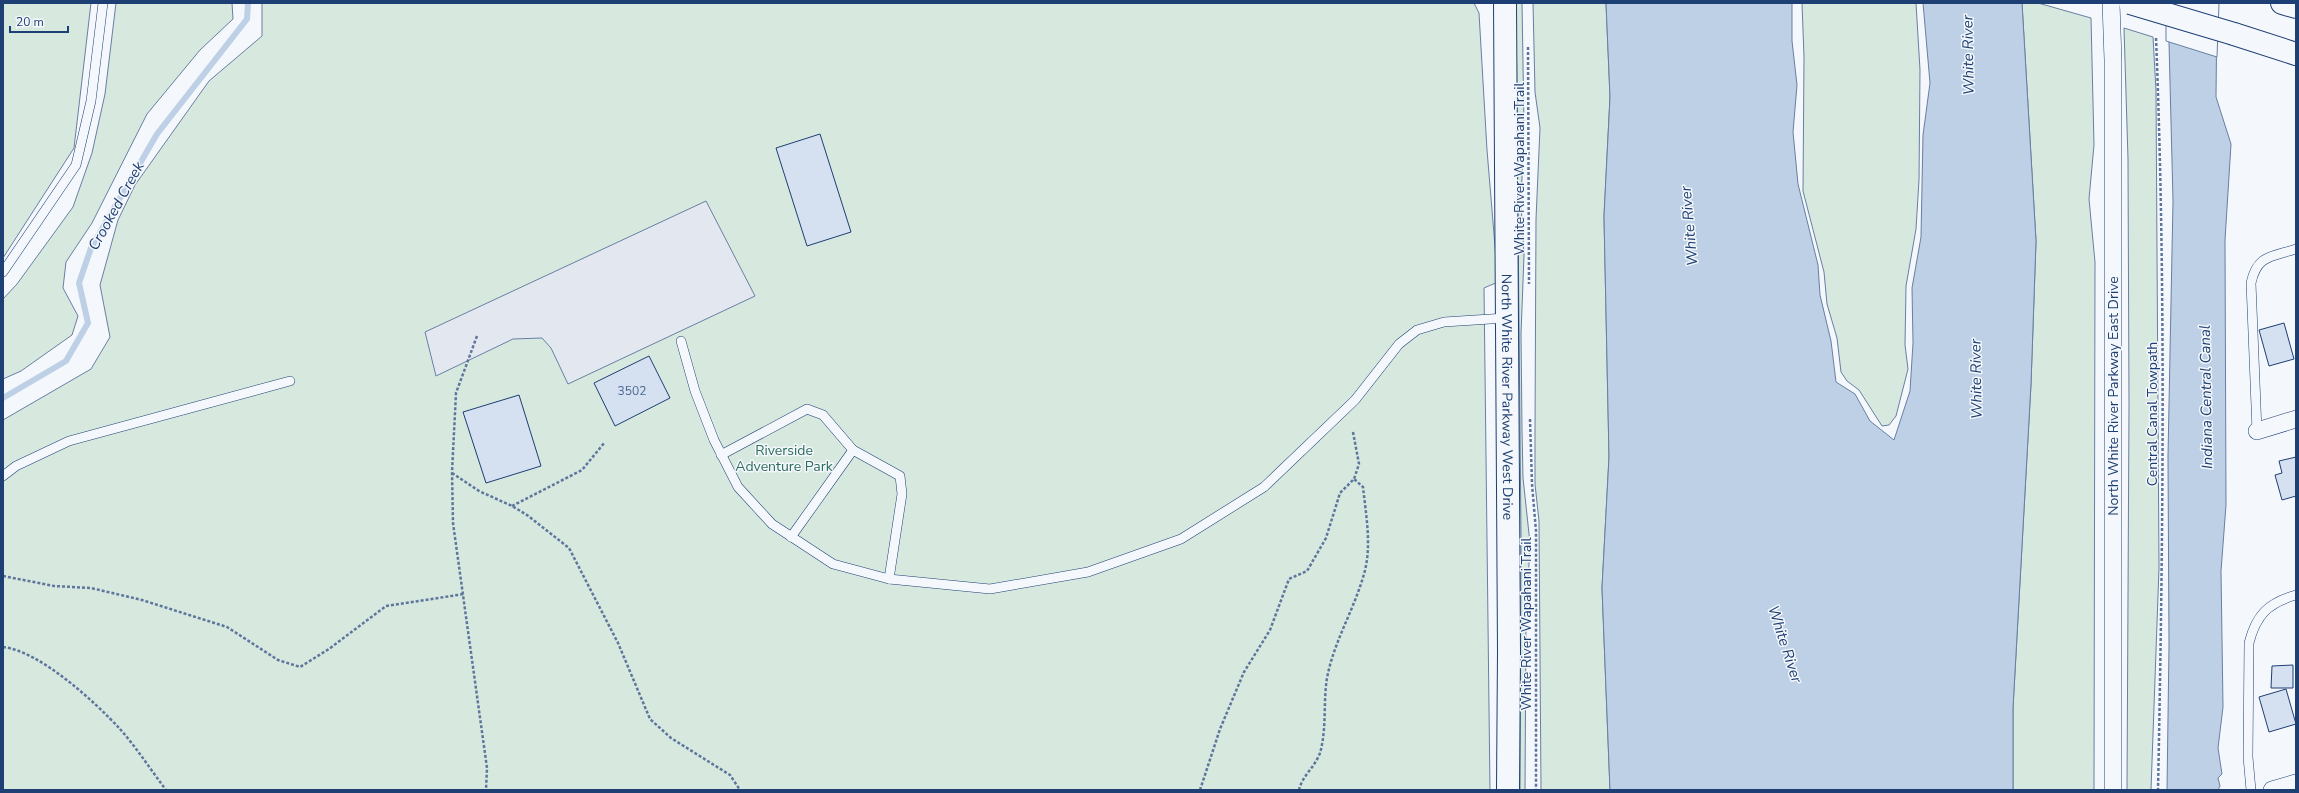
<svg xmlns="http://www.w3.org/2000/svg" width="2299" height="793" viewBox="0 0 2299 793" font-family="'Nunito Sans',sans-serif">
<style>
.green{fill:#d7e8df;stroke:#687fa3}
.parking{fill:#e3e8f0;stroke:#687fa3}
.water{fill:#bed0e5;stroke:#687fa3}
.pier{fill:#f4f7fb;stroke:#687fa3}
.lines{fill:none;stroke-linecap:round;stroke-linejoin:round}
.stream{stroke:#bed0e5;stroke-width:6}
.building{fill:#d5e0f0;stroke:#1d3f73}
.service-casing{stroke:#1d3f73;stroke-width:10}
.minor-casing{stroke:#1d3f73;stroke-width:18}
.tertiary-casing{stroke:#1d3f73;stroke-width:24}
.motorway-casing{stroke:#1d3f73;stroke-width:24}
.path{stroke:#5e769c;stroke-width:2.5;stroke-dasharray:3 2;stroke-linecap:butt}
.service{stroke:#f4f7fb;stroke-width:9}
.minor{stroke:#f4f7fb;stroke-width:17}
.tertiary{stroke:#f4f7fb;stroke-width:22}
.motorway{stroke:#f4f7fb;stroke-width:22}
.motorway-bridge-casing{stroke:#1d3f73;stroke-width:24;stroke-linecap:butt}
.motorway-bridge{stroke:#f4f7fb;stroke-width:22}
.labels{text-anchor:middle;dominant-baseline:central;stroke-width:3;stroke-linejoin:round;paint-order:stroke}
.number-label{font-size:12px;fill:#4b6792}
.street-label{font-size:14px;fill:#1d3f73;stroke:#f4f7fb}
.park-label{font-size:14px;fill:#2c6c60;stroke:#f4f7fb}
.water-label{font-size:15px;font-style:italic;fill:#1d3f73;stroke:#f4f7fb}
</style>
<rect width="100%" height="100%" fill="#f4f7fb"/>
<g class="green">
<path d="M3 3H91L74 148 3 258Z"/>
<path d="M116 3H232L233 19 200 50 147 114 92 223 66 262 63 288 78 316 72 335 21 371 3 379V299L17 284 73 207 92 153 105 94Z"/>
<path d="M262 3H1474L1479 13 1487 150 1498 282 1484 288 1490 790H3V420L91 369 110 337 100 285 118 220 135 185 209 81 262 36Z"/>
<path d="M1516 3H1522L1524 125 1521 204 1524 255 1521 334 1522 430 1523 478 1530 543 1526 625 1525 790H1520L1521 535Z"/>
<path d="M1533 3H1606L1610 97 1604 216 1609 457 1602 588 1610 790H1541L1539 521 1535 484V432L1536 219 1540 128 1535 92Z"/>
<path d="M1802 3H1916L1920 70 1919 180 1916 229 1906 286 1905 345 1908 369 1896 416 1889 425 1882 426 1859 390 1847 381 1841 372 1837 338 1827 304 1824 272 1803 191 1804 57Z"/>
<path d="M2022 3H2038L2091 18 2094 145 2089 199 2095 262 2094 790H2013V708L2031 384 2036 241Z"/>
<path d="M2124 28 2153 37 2156 91 2159 568 2151 790H2127L2129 405 2128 159Z"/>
</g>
<path class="parking" d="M706 201 755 296 568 384 551 348 542 338 513 339 436 376 425 332Z"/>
<g class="water">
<path d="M1606 3H1792V41L1797 85 1793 132 1798 184 1818 265 1820 295 1831 341 1836 382 1855 394 1870 421 1894 440 1910 391 1913 343 1912 288 1921 237 1923 135 1930 83 1923 3H2022L2036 241 2031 384 2013 708V790H1610L1602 588 1609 457 1604 216 1610 97Z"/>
<path d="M2168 3H2217L2216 97 2231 144 2225 240 2226 505 2221 571 2223 707 2218 748 2222 774 2218 778 2220 786 2218 790H2167L2169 646 2168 456 2173 201Z"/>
</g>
<path class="pier" d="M2166 3H2219L2217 57 2166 41Z"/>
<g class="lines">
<path class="stream" d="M3 398 66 361 88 323 79 283 91 248 157 134 247 19 248 3"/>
</g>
<g class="building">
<path d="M820 134 851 232 807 246 776 148Z"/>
<path d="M2284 323 2294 359 2269 366 2259 330Z"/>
<path d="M649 356 670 398 615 426 594 383Z"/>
<path d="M519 395 541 466 486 483 463 412Z"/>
<path d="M2296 457V496L2282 500 2275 475 2282 473 2279 461Z"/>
<path d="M2293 665V688H2271L2272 666Z"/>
<path d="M2286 689 2296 724 2269 732 2259 697Z"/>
</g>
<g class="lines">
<g class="service-casing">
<g id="service">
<path d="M3 272 76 165 91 101 103 3"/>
<path d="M681 341 695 391 714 440 738 487 772 524 833 564 889 579 990 589 1088 572 1181 539 1264 487 1355 400 1399 344 1417 330 1444 322 1506 318"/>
<path d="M2257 431 2251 283C2257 255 2271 257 2296 249"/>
<path d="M721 455 807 409 823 415 853 450 900 476 902 494 889 579"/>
<path d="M3 476 16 466 69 441 290 381"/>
<path d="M791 537 853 450"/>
<path d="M2251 790 2248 757 2249 643C2256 615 2268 603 2296 595"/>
</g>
</g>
<g class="minor-casing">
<g id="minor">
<path d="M2111 3 2113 60V790"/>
<path d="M2257 431 2296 419"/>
<path d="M2272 790 2296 783"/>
</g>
</g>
<g class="tertiary-casing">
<g id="tertiary">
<path id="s1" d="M1505 3 1509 651 1508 790"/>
</g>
</g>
<g class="motorway-casing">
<g id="motorway">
<path d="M2282 3 2296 7"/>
<path d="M2234 34 2296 54"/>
</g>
</g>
<g class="path">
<path d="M2156 38C2166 289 2163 540 2158 790"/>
<path d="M1528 47 1529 284"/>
<path d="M477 336 456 393 452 472 453 523 487 768 486 790"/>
<path d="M1530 419 1532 484 1536 531V790"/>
<path d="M1353 432 1359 464 1354 479"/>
<path d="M452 473 479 491 512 506 527 515 569 548 618 643 650 719 671 738 730 775 740 790"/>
<path d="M512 506 582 470 605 442"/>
<path d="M3 576 54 586 91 588 142 600 227 627 278 660 300 667 329 649 386 606 464 594"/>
<path d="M3 647C40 651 95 702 120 729 136 747 151 770 166 790"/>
<path d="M1200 790 1220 729 1244 672 1270 630 1289 579 1307 571 1326 538 1340 493 1354 479 1363 487C1366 515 1372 547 1364 574 1354 610 1334 641 1327 678 1323 703 1327 728 1320 753 1315 767 1302 776 1299 790"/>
</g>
<use href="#service" class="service"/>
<use href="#minor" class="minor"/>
<use href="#tertiary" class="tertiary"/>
<use href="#motorway" class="motorway"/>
<g class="motorway-bridge-casing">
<path id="motorway-bridge" d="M2130 3 2234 34"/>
</g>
<use href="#motorway-bridge" class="motorway-bridge"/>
</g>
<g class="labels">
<g class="number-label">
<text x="632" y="391">3502</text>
</g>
<g class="street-label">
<text transform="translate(1519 169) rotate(-90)">White River Wapahani Trail</text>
<text transform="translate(2113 396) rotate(-90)">North White River Parkway East Drive</text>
<text stroke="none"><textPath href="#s1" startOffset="394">North White River Parkway West Drive</textPath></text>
<text transform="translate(2152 414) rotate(-90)">Central Canal Towpath</text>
<text transform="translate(1526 624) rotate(-90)">White River Wapahani Trail</text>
</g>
<g class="park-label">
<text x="784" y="450">Riverside<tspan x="784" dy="16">Adventure Park</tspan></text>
</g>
<g class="water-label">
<text transform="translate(1968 55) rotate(-91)">White River</text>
<text transform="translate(116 206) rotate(-61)">Crooked Creek</text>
<text transform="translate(1689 226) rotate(-95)">White River</text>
<text transform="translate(1976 379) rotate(-91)">White River</text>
<text transform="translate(2206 397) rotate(-91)">Indiana Central Canal</text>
<text transform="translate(1785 644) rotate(72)">White River</text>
</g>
</g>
<rect width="2299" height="793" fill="none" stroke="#1d3f73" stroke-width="8"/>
<path d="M10 26v6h58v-6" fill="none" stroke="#1d3f73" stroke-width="2"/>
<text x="16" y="26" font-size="12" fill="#1d3f73" stroke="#f4f7fb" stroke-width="3" paint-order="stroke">20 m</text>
</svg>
